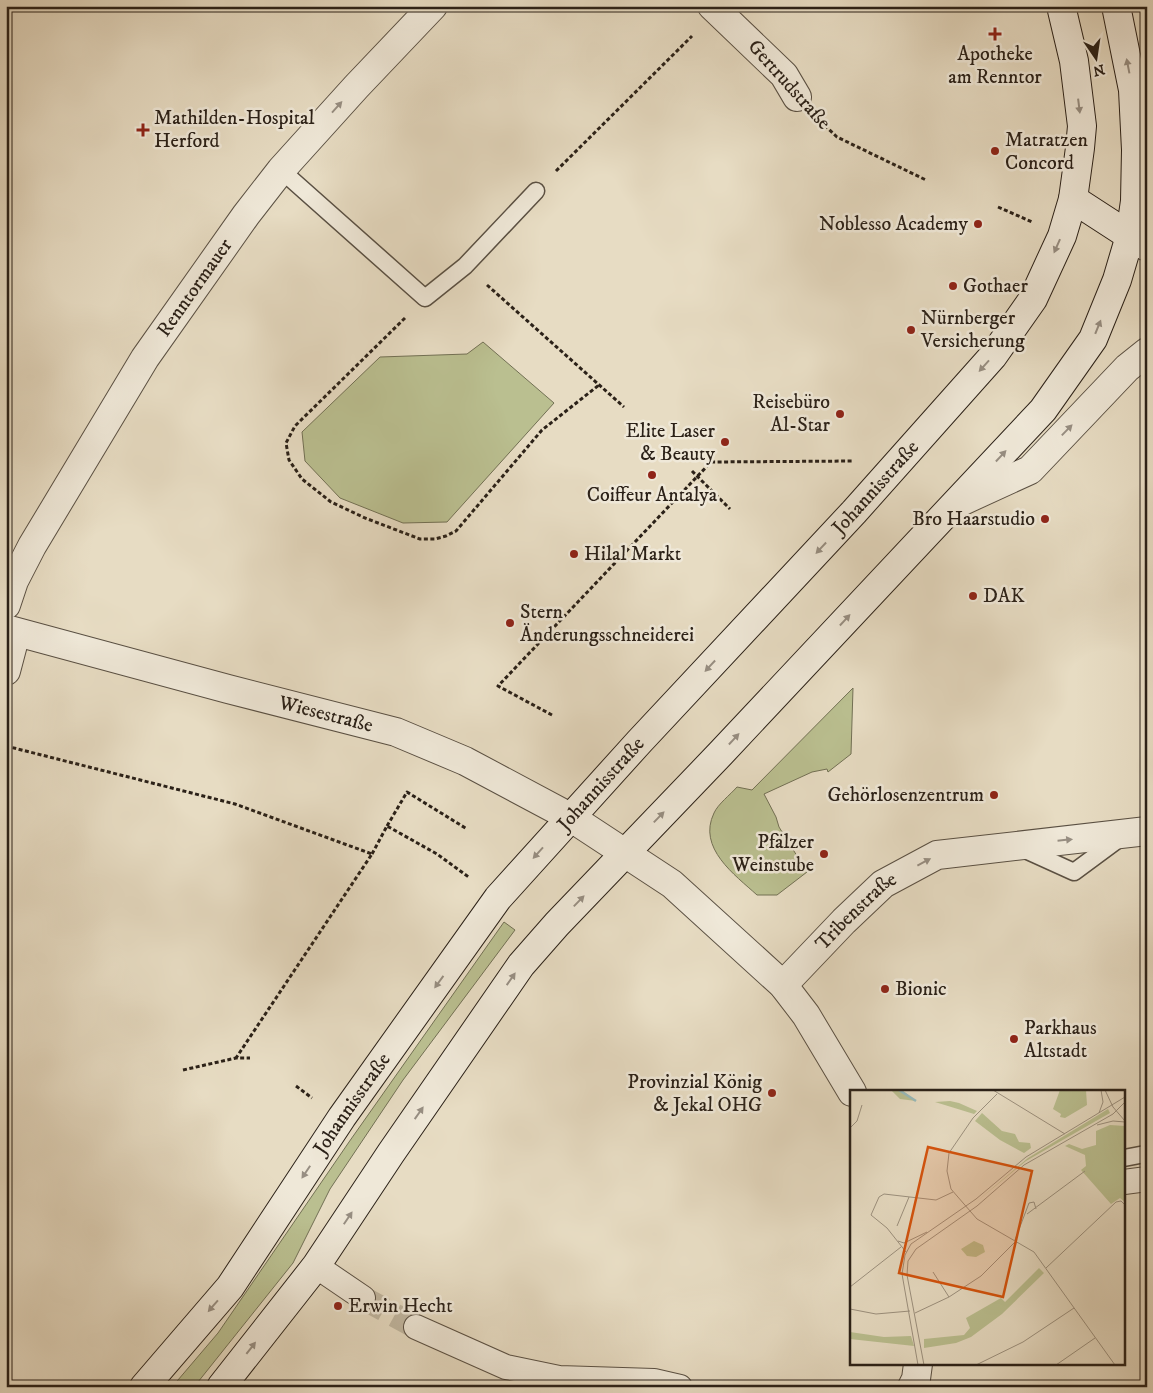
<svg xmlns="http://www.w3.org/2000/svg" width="1153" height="1393" viewBox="0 0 1153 1393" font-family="'IM FELL DW Pica',serif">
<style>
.green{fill:#babf90;stroke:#727054}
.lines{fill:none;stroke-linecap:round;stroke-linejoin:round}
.pedestrian-tunnel{stroke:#c1b7a1;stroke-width:24;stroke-dasharray:24 12;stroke-linecap:butt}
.service-casing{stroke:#5a5043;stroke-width:19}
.pedestrian-casing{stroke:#5a5043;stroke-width:26}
.minor-casing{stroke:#5a5043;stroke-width:30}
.secondary-casing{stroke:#2b2118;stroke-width:30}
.path{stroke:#2b2118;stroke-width:3;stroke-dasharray:4 2.5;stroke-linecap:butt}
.service{stroke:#efe8d8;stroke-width:16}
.pedestrian{stroke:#efe8d8;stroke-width:24}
.minor{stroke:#efe8d8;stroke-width:28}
.secondary{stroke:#efe8d8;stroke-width:28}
.oneway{fill:#978e82}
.poi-dot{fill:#8f2418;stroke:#efe8d8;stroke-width:2}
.labels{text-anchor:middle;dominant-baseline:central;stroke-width:5;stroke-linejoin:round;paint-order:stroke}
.poi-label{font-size:20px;fill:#2b2118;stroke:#efe8d8;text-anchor:start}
.street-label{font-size:20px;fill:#2b2118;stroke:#efe8d8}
.inset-river{fill:none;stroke:#98babb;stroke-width:2.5}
.inset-road{fill:none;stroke:#9c917f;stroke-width:1}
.view{fill:#d5530d;fill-opacity:0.15;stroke:#d5530d;stroke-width:2.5}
.inset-edge{fill:none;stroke:#2b2118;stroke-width:2.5}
</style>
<rect width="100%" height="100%" fill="#e7dcc3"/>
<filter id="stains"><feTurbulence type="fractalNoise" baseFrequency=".004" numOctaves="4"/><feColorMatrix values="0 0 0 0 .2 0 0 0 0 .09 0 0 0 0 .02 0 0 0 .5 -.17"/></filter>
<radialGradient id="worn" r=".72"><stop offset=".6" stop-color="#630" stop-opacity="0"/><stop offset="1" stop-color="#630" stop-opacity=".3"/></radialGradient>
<g class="green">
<path d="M483 342 554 403 447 522 403 523 340 498 305 461 302 432 380 357 467 354Z"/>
<path d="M853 688 851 754 828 772 827 769 812 772 764 794 776 817 779 827 807 872 777 895H757C735 875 697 848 714 813 718 804 730 795 737 787L752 790Z"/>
<path d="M504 922 515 930 403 1080 330 1189 293 1263 194 1387H172L218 1333 349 1142Z"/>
</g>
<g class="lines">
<path class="pedestrian-tunnel" d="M363 1298 416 1327"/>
<g class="service-casing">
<g id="service">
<path d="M281 170 425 298 465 266 536 191"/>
<path d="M1021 848 1074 872 1120 838"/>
<path d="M1124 1158 1145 1154"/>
</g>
</g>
<g class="pedestrian-casing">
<g id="pedestrian">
<path d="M1124 1182 1147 1179"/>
<path d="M316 1266 363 1298"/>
<path d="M416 1327 506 1367 559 1378 654 1381 680 1387"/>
</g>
</g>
<g class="minor-casing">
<g id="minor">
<path d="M712 6 784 75 797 97"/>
<path d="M1130 236 1147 247"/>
<path d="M956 504 1030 470 1127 368 1147 352"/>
<path id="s1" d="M6 605 14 581 32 546 145 358 246 215 281 170 356 87 433 6"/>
<path id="s2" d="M6 629 228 689 396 732 465 761 570 817 672 884 783 985 806 1015 852 1092"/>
<path d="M6 671 16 633"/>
<path id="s3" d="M783 985 844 921 883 884 937 855 1147 831"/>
<path d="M912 1387 916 1379 918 1364"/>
</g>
</g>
<g class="secondary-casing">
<g id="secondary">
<path d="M1073 199 1130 236"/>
<path id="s4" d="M144 1387 230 1287 342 1117 498 898 639 742 854 512 993 356 1033 299 1062 236 1073 199 1080 148 1082 126 1074 61 1061 6"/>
<path d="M221 1387 316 1266 391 1153 521 965 557 924 721 753 1043 410 1093 339 1117 280 1130 236 1135 201 1136 150 1133 90 1116 6"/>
</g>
</g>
<g class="path">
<path d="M820 121 837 137 926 180"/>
<path d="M556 171 692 36"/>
<path d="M998 207 1032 222"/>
<path d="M487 285 624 407"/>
<path d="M405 318 295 426 286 443 289 460 302 479 331 502 365 518 420 539H435L446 536 456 531 542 430 599 385"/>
<path d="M692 471 730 509"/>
<path d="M552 715 498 686 711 462 853 461"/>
<path d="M6 746 235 804 372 854 236 1058"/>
<path d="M387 826 407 792 467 829"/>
<path d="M372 854 387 826 437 854 470 878"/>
<path d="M183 1070 236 1058H250"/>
<path d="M296 1086 312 1098"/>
</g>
<use href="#service" class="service"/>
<use href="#pedestrian" class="pedestrian"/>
<use href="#minor" class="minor"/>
<use href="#secondary" class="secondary"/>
</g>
<defs><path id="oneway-solid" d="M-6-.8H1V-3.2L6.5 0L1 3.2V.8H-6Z" transform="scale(1.25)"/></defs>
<g class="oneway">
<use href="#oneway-solid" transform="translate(1128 66) rotate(-101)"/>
<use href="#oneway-solid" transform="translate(1079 106) rotate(83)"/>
<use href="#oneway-solid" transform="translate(337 107) rotate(-48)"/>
<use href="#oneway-solid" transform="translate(1057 246) rotate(114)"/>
<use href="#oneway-solid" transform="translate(1098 327) rotate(-68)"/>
<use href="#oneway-solid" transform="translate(984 366) rotate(132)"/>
<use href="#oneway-solid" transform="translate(1067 430) rotate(-46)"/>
<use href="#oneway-solid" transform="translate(1001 456) rotate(-47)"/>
<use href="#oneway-solid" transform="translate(821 548) rotate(133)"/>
<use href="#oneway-solid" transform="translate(845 620) rotate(-47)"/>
<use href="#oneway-solid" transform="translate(710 666) rotate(133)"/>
<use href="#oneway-solid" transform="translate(734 739) rotate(-47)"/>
<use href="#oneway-solid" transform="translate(659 817) rotate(-46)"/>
<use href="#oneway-solid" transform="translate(1065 840) rotate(-6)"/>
<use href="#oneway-solid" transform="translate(538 853) rotate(132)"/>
<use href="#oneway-solid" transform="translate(924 862) rotate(-28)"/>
<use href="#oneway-solid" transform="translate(579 901) rotate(-46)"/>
<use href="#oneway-solid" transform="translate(511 979) rotate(-55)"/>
<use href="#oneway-solid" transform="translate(439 982) rotate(126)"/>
<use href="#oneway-solid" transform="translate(419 1113) rotate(-55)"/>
<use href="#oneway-solid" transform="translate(306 1172) rotate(124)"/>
<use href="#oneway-solid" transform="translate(348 1218) rotate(-56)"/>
<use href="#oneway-solid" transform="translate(213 1306) rotate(131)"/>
<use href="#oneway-solid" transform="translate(251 1348) rotate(-52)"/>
</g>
<g class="poi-dot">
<path d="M992.5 26.5h5v5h5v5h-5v5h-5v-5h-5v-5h5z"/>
<path d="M140.5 122.5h5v5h5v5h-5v5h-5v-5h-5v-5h5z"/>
<circle cx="995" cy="151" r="5"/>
<circle cx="978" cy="224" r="5"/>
<circle cx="953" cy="286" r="5"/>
<circle cx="911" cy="330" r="5"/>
<circle cx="840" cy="414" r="5"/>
<circle cx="725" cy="442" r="5"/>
<circle cx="652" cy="475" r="5"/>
<circle cx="1045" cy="519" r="5"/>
<circle cx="574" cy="554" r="5"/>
<circle cx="973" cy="596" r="5"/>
<circle cx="510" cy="623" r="5"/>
<circle cx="994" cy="795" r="5"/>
<circle cx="824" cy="854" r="5"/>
<circle cx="885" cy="989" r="5"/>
<circle cx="1014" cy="1039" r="5"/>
<circle cx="772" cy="1093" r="5"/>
<circle cx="338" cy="1306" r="5"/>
</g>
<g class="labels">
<g class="poi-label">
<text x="995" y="54" text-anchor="middle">Apotheke<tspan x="995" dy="23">am Renntor</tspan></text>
<text x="154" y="118">Mathilden-Hospital<tspan x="154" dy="23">Herford</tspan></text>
<text x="1005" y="140">Matratzen<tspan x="1005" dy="23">Concord</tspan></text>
<text x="968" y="224" text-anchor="end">Noblesso Academy</text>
<text x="963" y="286">Gothaer</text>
<text x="921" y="318">Nürnberger<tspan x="921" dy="23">Versicherung</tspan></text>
<text x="830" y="402" text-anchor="end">Reisebüro<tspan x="830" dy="23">Al-Star</tspan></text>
<text x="715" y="431" text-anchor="end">Elite Laser<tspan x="715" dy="23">&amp; Beauty</tspan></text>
<text x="652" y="495" text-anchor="middle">Coiffeur Antalya</text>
<text x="1035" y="519" text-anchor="end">Bro Haarstudio</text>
<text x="584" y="554">Hilal Markt</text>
<text x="983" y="596">DAK</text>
<text x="520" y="612">Stern<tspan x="520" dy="23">Änderungsschneiderei</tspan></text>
<text x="984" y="795" text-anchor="end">Gehörlosenzentrum</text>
<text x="814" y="842" text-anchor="end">Pfälzer<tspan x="814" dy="23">Weinstube</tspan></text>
<text x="895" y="989">Bionic</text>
<text x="1024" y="1028">Parkhaus<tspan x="1024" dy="23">Altstadt</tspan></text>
<text x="762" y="1082" text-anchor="end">Provinzial König<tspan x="762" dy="23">&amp; Jekal OHG</tspan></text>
<text x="348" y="1306">Erwin Hecht</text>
</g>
<g class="street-label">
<text transform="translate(789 85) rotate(48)">Gertrudstraße</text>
<text stroke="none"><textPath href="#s1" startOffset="370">Renntormauer</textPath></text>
<text stroke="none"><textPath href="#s4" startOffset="1162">Johannisstraße</textPath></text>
<text stroke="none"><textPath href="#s2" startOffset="331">Wiesestraße</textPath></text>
<text stroke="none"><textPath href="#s4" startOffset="758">Johannisstraße</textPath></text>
<text stroke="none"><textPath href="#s3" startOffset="104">Tribenstraße</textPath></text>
<text stroke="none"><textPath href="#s4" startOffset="352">Johannisstraße</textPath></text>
</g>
</g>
<g transform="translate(850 1090)">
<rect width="275" height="275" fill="#e7dcc3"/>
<path d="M41 0H52L66 11 50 9ZM210 0H236L237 15 215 28 210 27 211 24 203 19ZM100 11 109 13 127 21 124 24 85 12ZM258 19 260 23 176 71 126 112 178 68ZM132 23 152 41 165 44 169 52 180 53 181 58 174 63 150 50 125 31ZM260 35 275 36V112L270 108 261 114 231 80 236 76 235 65 215 56 219 54 232 59 246 55V41ZM124 151 133 155 135 162 126 167 117 166 111 159ZM189 178 194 183 152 224 121 247 106 253 74 258V249L114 245 120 238 116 228 151 208 155 212ZM0 242 34 247 61 246 64 256 0 249Z" fill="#babf90"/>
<path class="inset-river" d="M49 0 66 11"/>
<path class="inset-road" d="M143 0 215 44M255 0 263 17 275 31M147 4 123 28 99 63 97 81 101 99 127 129 184 162 265 275M249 23 253 12 251 0M247 35 263 31 275 32M0 38 7 31 12 15M177 124 235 81M47 136 59 107M165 150 179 113 184 112 186 119M48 151 54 153 77 142M56 162 37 138 21 125 29 107 34 104 86 110 103 102M196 178 266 112 271 111 275 115M83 182 99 207M0 197 51 157M0 219 26 224 60 221M65 223 99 207 131 186 166 151M68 275 52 184 55 165 61 154 126 109 176 67 275 7M74 275 57 185 58 171 66 159 127 116 174 75 263 24 275 12M126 275 173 252 224 218M206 275 245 248"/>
<path class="view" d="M78 57 182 81 153 207 49 183Z"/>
<rect width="275" height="275" class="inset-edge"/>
</g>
<rect width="1153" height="1393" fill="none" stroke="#e7dcc3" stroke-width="25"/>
<rect x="8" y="8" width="1138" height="1378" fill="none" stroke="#2b2118" stroke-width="2.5"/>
<rect x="12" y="12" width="1128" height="1368" fill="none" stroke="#2b2118"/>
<g transform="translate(1096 58) rotate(167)" stroke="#efe8d8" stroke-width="4" paint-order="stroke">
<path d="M0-4L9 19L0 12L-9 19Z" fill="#2b2118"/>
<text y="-8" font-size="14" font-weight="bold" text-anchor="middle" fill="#2b2118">N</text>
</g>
<rect width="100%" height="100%" filter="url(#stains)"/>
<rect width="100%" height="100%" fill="url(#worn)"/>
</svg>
